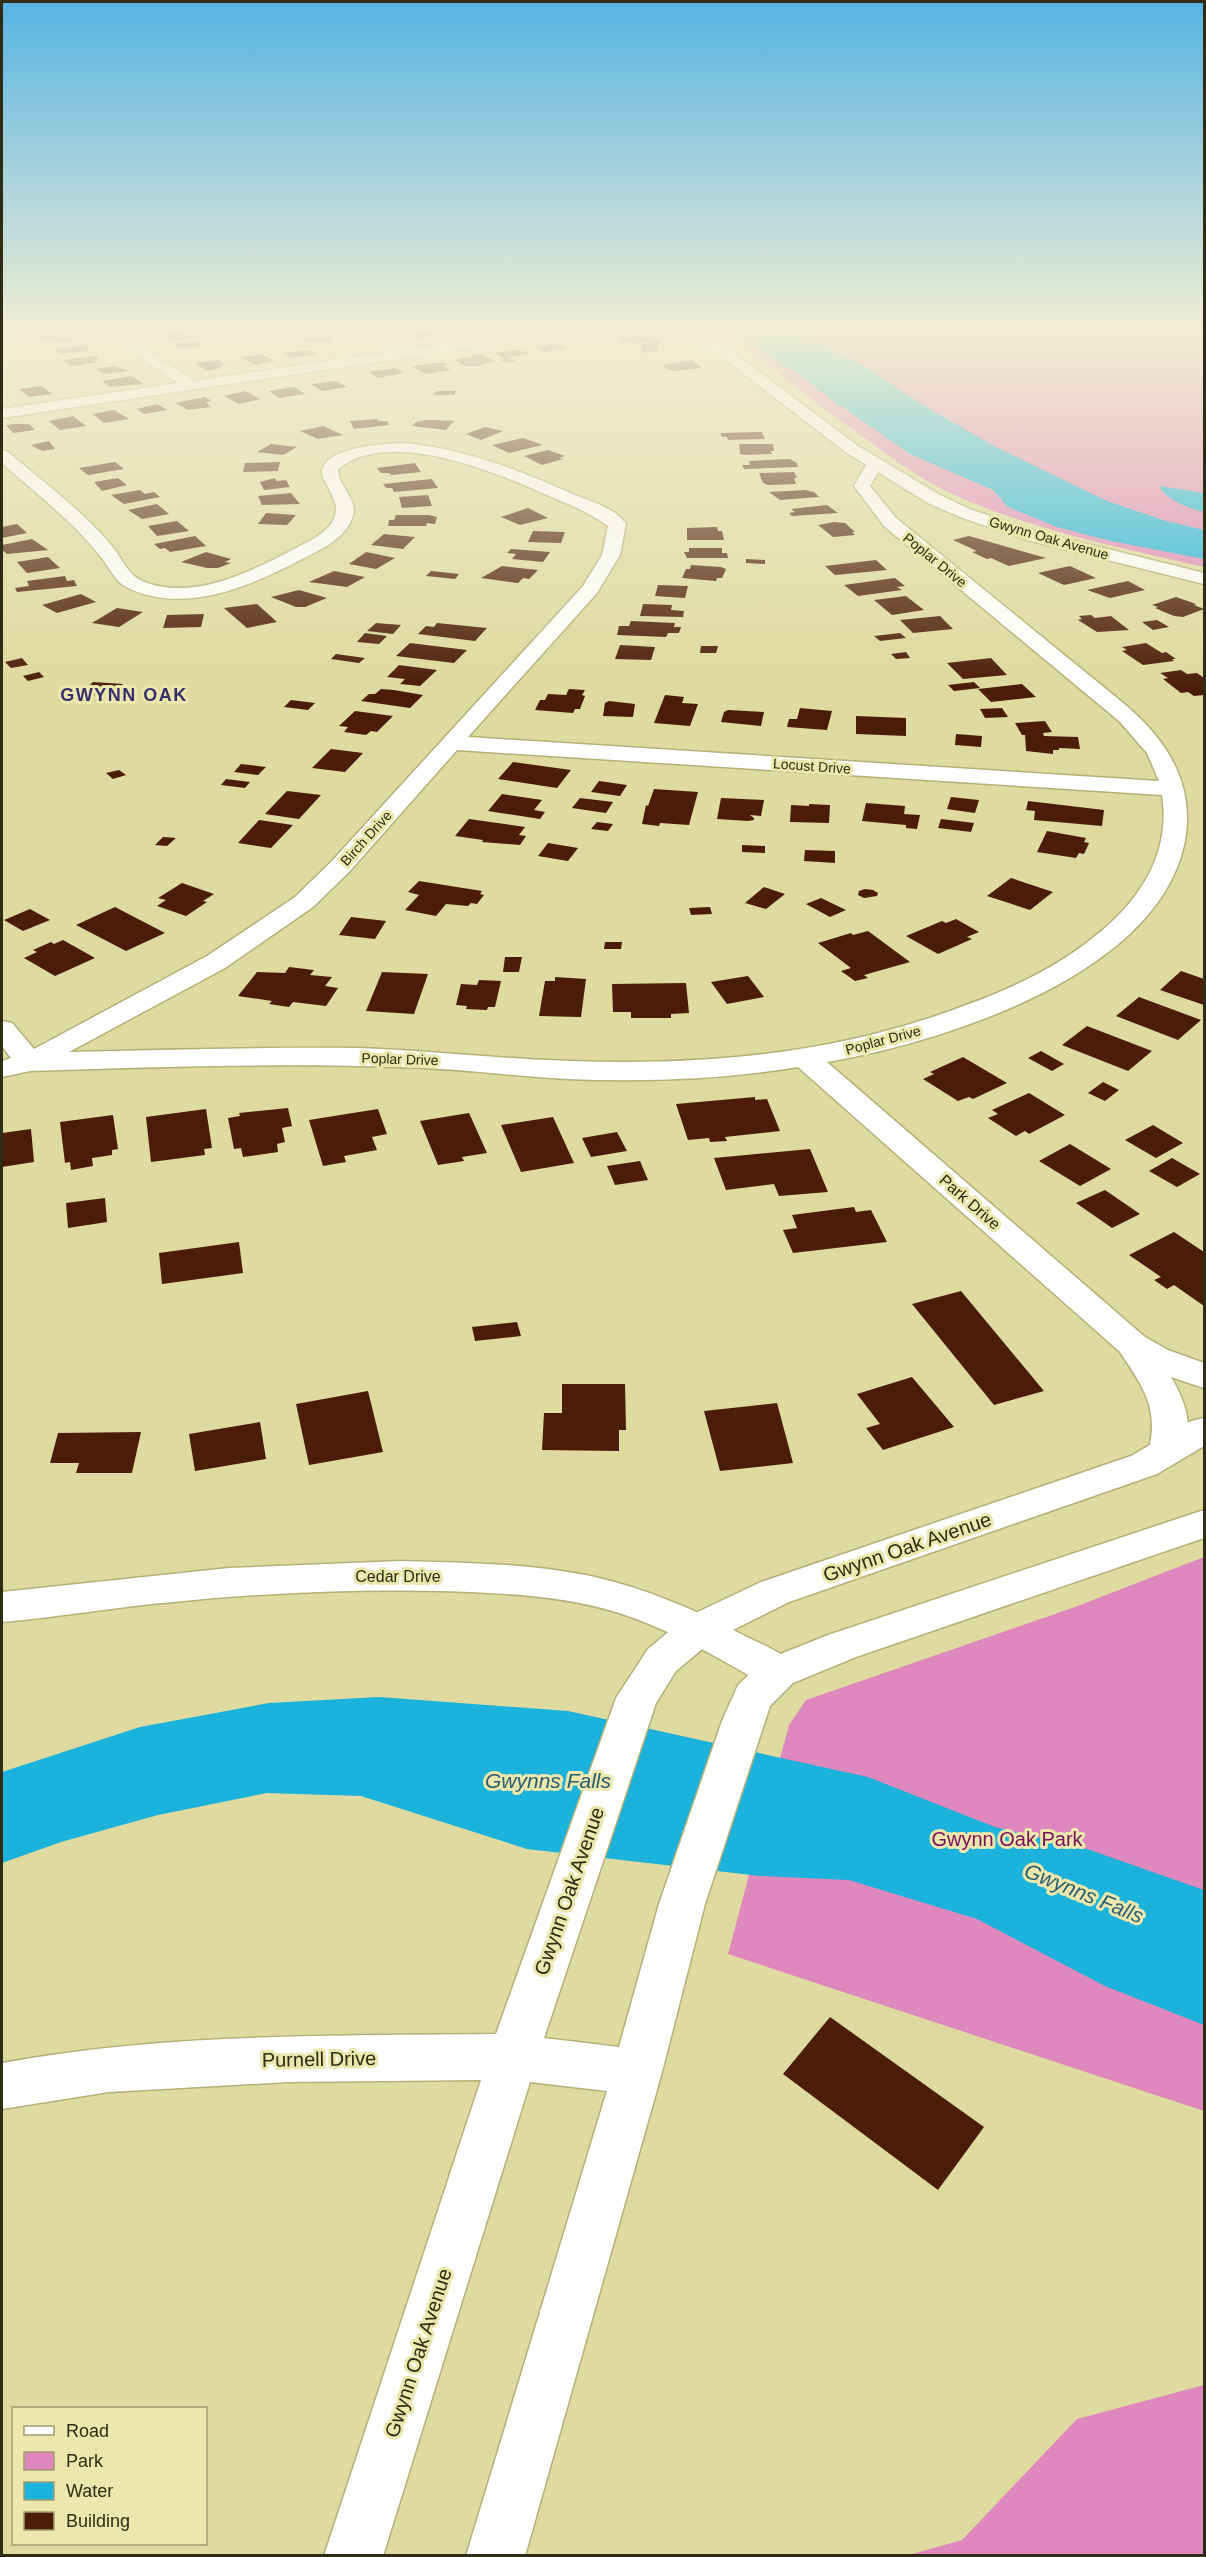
<svg xmlns="http://www.w3.org/2000/svg" width="1206" height="2557" viewBox="0 0 1206 2557" font-family="Arial,sans-serif">
<style>
.green{fill:#df88bd}
.water{fill:#1bb2dc}
.building{fill:#4b1d07}
.lines{fill:none;stroke-linecap:round;stroke-linejoin:round}
.street-casing{stroke:#b5b077;stroke-width:3}
.secondary-casing{stroke:#b5b077;stroke-width:3}
.street{fill:#fff;fill-rule:evenodd}
.secondary{fill:#fff;fill-rule:evenodd}
.labels{text-anchor:middle;dominant-baseline:central;stroke-width:6;stroke-linejoin:round;paint-order:stroke}
.far-street-label{font-size:14px;fill:#2e2c14;stroke:#ece7ac}
.street-label{font-size:16px;fill:#2e2c14;stroke:#ece7ac}
.far-district-label{font-size:18px;font-weight:bold;letter-spacing:1.5px;fill:#35306c;stroke:#ece7ac}
.near-street-label{font-size:20px;fill:#2e2c14;stroke:#ece7ac}
.near-park-label{font-size:20px;fill:#7c105d;stroke:#ece7ac}
.near-water-label{font-size:21px;font-style:italic;fill:#2a5f72;stroke:#ece7ac}
</style>
<rect width="100%" height="100%" fill="#dfda9f"/>
<g class="green">
<path d="M727 330H1204V567C1122 548 1037 531 959 497 918 479 884 452 848 426 806 395 765 365 727 330Z"/>
<path d="M1204 1557V2111L728 1954 789 1725 806 1700 1075 1607Z"/>
<path d="M1204 2385V2555H909L962 2540 1077 2419Z"/>
</g>
<g class="water">
<path d="M741 330H797L828 350 851 359 875 373 921 404 996 447 1107 501 1166 521 1204 530V559L1111 541 1057 527 1008 507 993 490 910 454 831 399 797 373 769 356 752 343Z"/>
<path d="M1159 486 1204 493V512C1189 508 1167 501 1159 486Z"/>
<path d="M379 1697 568 1711 868 1777 995 1827 1087 1849 1204 1890V2025L1105 1986 977 1919 849 1880 760 1876 527 1849 361 1796 267 1793 158 1815 61 1842 2 1863V1772L140 1727 269 1703Z"/>
</g>
<g class="building">
<path d="M316 330 319 331 301 334 296 332 282 334 276 331Z"/>
<path d="M181 331H186L194 337 176 341 163 334Z"/>
<path d="M427 332 436 336 417 339 408 334Z"/>
<path d="M62 334 74 340 57 343 51 339 39 340 34 338Z"/>
<path d="M328 336 334 341 315 343 304 341 309 340 306 339Z"/>
<path d="M620 336H639L663 339 658 345V351L643 353 641 345 649 343H626L627 342H622L624 340H617Z"/>
<path d="M195 341 203 346 183 349 171 345Z"/>
<path d="M558 344 568 348 544 352 534 347Z"/>
<path d="M87 345 91 348 86 349 89 351 60 354 53 349Z"/>
<path d="M308 350 316 354 291 358 283 353Z"/>
<path d="M518 350 530 353 507 358 516 361 507 363 500 360 505 359 494 353Z"/>
<path d="M262 354 274 361 255 365 241 357Z"/>
<path d="M481 354 495 361 478 366H465L455 360Z"/>
<path d="M96 356 100 359 94 360 97 362 82 365 70 366 63 360Z"/>
<path d="M218 360 226 365 219 366 222 368 206 371 195 363Z"/>
<path d="M692 360 702 368 678 371 669 370 662 365Z"/>
<path d="M443 362 449 365 443 366 451 370 426 374 411 366Z"/>
<path d="M115 366 128 371 104 374 96 369Z"/>
<path d="M395 368 404 373 378 378 369 372Z"/>
<path d="M131 376 144 384 110 387 102 381Z"/>
<path d="M336 381 347 387 322 391 311 384Z"/>
<path d="M42 386 52 394 29 397 19 389Z"/>
<path d="M294 387 305 394 279 398 269 391Z"/>
<path d="M245 391 260 399 239 404 224 396Z"/>
<path d="M456 391 454 395H432L438 391Z"/>
<path d="M205 397 212 401 206 402 211 407 188 410 175 403Z"/>
<path d="M157 404 167 410 144 414 137 409Z"/>
<path d="M114 410 129 419 104 423 93 414Z"/>
<path d="M73 416 86 426 60 430 49 421Z"/>
<path d="M377 419 378 421H387L389 425 354 429 350 421Z"/>
<path d="M426 420H435L454 421 446 430 412 426 416 422Z"/>
<path d="M15 424H29L35 430 13 433 6 425Z"/>
<path d="M323 426 343 435 318 439 300 431Z"/>
<path d="M485 427 503 431 481 440 466 434Z"/>
<path d="M755 432H762L765 439 728 440 727 437H722L720 433Z"/>
<path d="M523 438 543 445 509 453 492 445Z"/>
<path d="M49 441 55 449 42 451 31 445Z"/>
<path d="M271 444 297 447 283 455 257 452Z"/>
<path d="M739 444H773L774 451H771L772 454 745 455 740 454Z"/>
<path d="M548 450 565 456 559 458 563 459 542 465 524 456Z"/>
<path d="M790 459 797 463 798 467 744 469 742 465H750L749 461Z"/>
<path d="M115 462 124 469 88 475 79 468Z"/>
<path d="M280 462 278 471 243 472 245 463Z"/>
<path d="M415 463 421 472 391 475 389 473H381L377 468Z"/>
<path d="M794 472 797 478H794L796 484 768 485 763 483 759 473Z"/>
<path d="M118 478 127 485 102 491 94 482Z"/>
<path d="M275 478 276 481 286 480 290 487 264 490 260 482Z"/>
<path d="M432 479 438 488 394 492 392 488H386L383 484Z"/>
<path d="M140 490 145 494 154 492 160 497 124 504 111 495Z"/>
<path d="M805 490 814 492 819 497 780 500 769 492Z"/>
<path d="M291 493 300 504 262 505 258 496Z"/>
<path d="M428 495 432 506 402 508 399 497Z"/>
<path d="M157 504 169 514 142 519 128 510Z"/>
<path d="M827 505 838 513 792 516 789 513 795 512 791 509Z"/>
<path d="M528 508 548 518 520 525 501 517Z"/>
<path d="M266 513 296 515 287 525 258 524Z"/>
<path d="M396 515H429L437 517 435 524 427 523 426 526H388L389 520H394Z"/>
<path d="M177 521 189 531 157 536 148 526Z"/>
<path d="M834 522 845 523 855 532H852L855 535 833 537 818 525Z"/>
<path d="M17 524 27 533 2 538V527Z"/>
<path d="M717 527 718 531H722L724 540H687V528Z"/>
<path d="M533 531 565 532 561 543 528 542Z"/>
<path d="M384 534 415 537 403 549 371 545Z"/>
<path d="M195 536 206 546 170 552 165 548 160 549 154 544Z"/>
<path d="M969 536 1046 558 1009 566 991 558 987 559 972 552 977 551 953 540Z"/>
<path d="M32 539 48 550 7 554 2 550V545Z"/>
<path d="M689 548H722V553H727L728 558H687L684 552H689Z"/>
<path d="M511 549 550 552 543 562 512 559 516 554 507 553Z"/>
<path d="M206 552 231 559 225 562 231 563 218 568H207L181 562Z"/>
<path d="M366 552 395 558 376 569 349 564Z"/>
<path d="M48 557 60 568 27 573 17 562Z"/>
<path d="M746 559 765 560V564L746 563Z"/>
<path d="M876 560 887 570 835 575 825 566Z"/>
<path d="M691 565 721 567 726 569 722 578H717L716 581 682 578 686 569H690Z"/>
<path d="M502 566 538 570 529 579 523 578 518 583 481 578Z"/>
<path d="M1070 566 1096 578 1064 585 1038 573Z"/>
<path d="M334 571 365 577 347 587 309 582Z"/>
<path d="M431 571 459 574 455 579 426 576Z"/>
<path d="M65 576 67 581 74 580 77 586 17 592 15 588 29 586 27 581Z"/>
<path d="M895 578 905 586 897 587 902 590 858 596 844 585Z"/>
<path d="M1128 581 1145 590 1110 598 1087 590Z"/>
<path d="M658 585 688 586 685 598 655 596Z"/>
<path d="M299 590 327 598 305 607H296L271 597Z"/>
<path d="M81 594 96 602 57 613 42 605Z"/>
<path d="M906 596 924 610 892 615 874 600Z"/>
<path d="M1176 597 1196 604 1194 605 1204 609 1183 617 1174 616 1155 608 1158 607 1152 605Z"/>
<path d="M257 604 277 622 247 628 224 608Z"/>
<path d="M643 604 672 605 671 610 684 611 683 617 640 616Z"/>
<path d="M117 608 143 612 119 627 92 623Z"/>
<path d="M204 614 201 627 163 628 167 615Z"/>
<path d="M1091 615 1095 618 1111 616 1129 630 1097 632 1078 620 1082 619 1079 616Z"/>
<path d="M940 616 953 629 913 633 900 620Z"/>
<path d="M1157 620 1169 627 1153 630 1142 622Z"/>
<path d="M631 621 675 623 674 627H681L679 633H668L666 637 617 635 619 626H629Z"/>
<path d="M376 623 401 625 393 634 367 631Z"/>
<path d="M437 623 487 628 475 641 418 634 426 626 434 627Z"/>
<path d="M365 633 387 636 379 644 357 642Z"/>
<path d="M900 633 906 638 880 641 874 636Z"/>
<path d="M410 643 467 650 454 663 396 656Z"/>
<path d="M1146 643 1162 653 1166 652 1176 659H1172L1174 661 1143 665 1122 651 1127 650 1122 647Z"/>
<path d="M620 645 655 647 651 660 615 659Z"/>
<path d="M701 646H718L716 653H700Z"/>
<path d="M906 652 910 658 896 659 891 654Z"/>
<path d="M336 654 365 658 359 663 331 659Z"/>
<path d="M22 658 28 665 11 668 5 662Z"/>
<path d="M991 658 1007 675 963 679 947 663Z"/>
<path d="M399 665 437 670 420 686 400 684 405 679 387 677Z"/>
<path d="M1181 670 1187 674 1197 673 1204 678V695L1194 696 1188 692 1181 693 1163 679 1168 678 1160 673Z"/>
<path d="M39 672 44 677 28 681 23 676Z"/>
<path d="M93 682 123 684 112 695 96 693 93 697 78 696Z"/>
<path d="M974 682 980 688 954 691 948 685Z"/>
<path d="M1022 684 1036 697 991 702 978 689Z"/>
<path d="M381 689 394 690 423 695 410 708 361 701 369 694H375Z"/>
<path d="M569 689 585 690 582 695 585 696 580 709H575L573 713 535 710 540 700H545L548 694 566 695Z"/>
<path d="M665 695 684 697 682 703 698 704 690 726 654 723Z"/>
<path d="M291 700 315 703 308 710 284 707Z"/>
<path d="M609 701 635 704 633 717 603 716 605 703Z"/>
<path d="M800 708 832 711 827 730 787 727 789 719H797Z"/>
<path d="M1002 708 1008 717 985 718 980 709Z"/>
<path d="M728 710 764 712 761 726 721 722 724 712Z"/>
<path d="M355 711 393 716 377 732 371 731 366 735 344 732 348 727 339 726Z"/>
<path d="M856 716 906 718V736L856 734Z"/>
<path d="M1045 721 1052 732 1043 733 1044 736 1078 737 1080 749 1059 748V750H1053V754L1026 751 1025 735H1022L1015 723Z"/>
<path d="M956 734 982 736 981 747 955 745Z"/>
<path d="M331 749 363 753 345 772 312 768Z"/>
<path d="M513 762 571 770 557 788 498 779Z"/>
<path d="M241 764 266 767 258 775 234 772Z"/>
<path d="M119 770 126 775 113 779 106 773Z"/>
<path d="M226 779 250 782 245 788 221 785Z"/>
<path d="M599 781 627 785 620 796 591 792Z"/>
<path d="M654 789 698 792 689 825 660 823 659 826 642 824 646 805 648 806Z"/>
<path d="M287 791 321 795 299 819 265 814Z"/>
<path d="M502 794 542 800 534 810 545 812 540 819 488 811Z"/>
<path d="M951 797 979 800 975 813 947 809Z"/>
<path d="M580 798 613 802 606 813 572 808Z"/>
<path d="M721 798 764 800 761 816 750 815 754 818V820L748 821 717 819Z"/>
<path d="M1028 801 1104 810 1102 826 1034 820 1035 811 1026 810Z"/>
<path d="M866 803 905 806 904 814 920 815 917 829 906 828V825L862 821Z"/>
<path d="M809 804 830 805 829 823 790 822 791 805 809 806Z"/>
<path d="M469 819 525 827 519 835 526 836 520 845 482 842 483 840 455 836Z"/>
<path d="M941 819 974 823 971 832 938 828Z"/>
<path d="M259 820 293 825 271 848 238 843Z"/>
<path d="M597 822 613 824 608 831 591 829Z"/>
<path d="M1047 831 1086 838 1084 842 1089 843 1084 854 1079 853 1076 858 1037 852Z"/>
<path d="M163 837 176 838 167 846 155 845Z"/>
<path d="M548 843 578 848 568 861 538 856Z"/>
<path d="M742 845 765 846V853L742 852Z"/>
<path d="M805 850 835 851V863L804 861Z"/>
<path d="M1011 878 1053 892 1030 910 987 896Z"/>
<path d="M419 881 482 891 480 894 484 895 477 904 471 903 468 906 446 904 436 916 405 910 419 895 408 892Z"/>
<path d="M182 883 214 894 203 901 207 902 186 916 157 906 166 900 158 898Z"/>
<path d="M764 887 785 894 766 909 745 903Z"/>
<path d="M865 889 873 890 878 893 877 896 864 898 858 895 859 891Z"/>
<path d="M821 898 846 910 830 917 806 904Z"/>
<path d="M115 907 165 933 126 951 76 925Z"/>
<path d="M710 907 712 914 691 915 689 908Z"/>
<path d="M30 909 50 920 23 931 4 920Z"/>
<path d="M351 917 386 921 375 939 339 935Z"/>
<path d="M956 919 979 932 967 937 972 939 938 954 906 936 942 921 946 923Z"/>
<path d="M868 931 910 962 864 975 868 978 855 981 841 971 851 968 818 943 851 933 853 935Z"/>
<path d="M63 940 95 958 55 976 24 958 37 952 33 950 51 942 54 944Z"/>
<path d="M605 942H622L621 949H604Z"/>
<path d="M505 957H522L519 972H503Z"/>
<path d="M289 967 314 970 310 975 332 977 325 986 338 988 326 1006 293 1002 289 1007 269 1004 272 1001 238 996 257 972 285 973Z"/>
<path d="M1181 971 1204 979V1005L1160 990Z"/>
<path d="M382 972 428 974 414 1014 366 1011Z"/>
<path d="M748 976 764 997 727 1004 711 982Z"/>
<path d="M555 977 586 979 581 1017 539 1016 545 981H555Z"/>
<path d="M479 980 501 981 495 1007H488L487 1010 466 1009 467 1006 456 1005 461 984 477 985Z"/>
<path d="M686 983 689 1013 671 1014V1018H631V1012H613L612 984Z"/>
<path d="M1139 997 1201 1020 1178 1040 1116 1016Z"/>
<path d="M1087 1026 1152 1051 1128 1071 1062 1045Z"/>
<path d="M1041 1051 1064 1064 1052 1071 1028 1058Z"/>
<path d="M963 1057 1007 1083 973 1099 969 1097 958 1101 923 1079 934 1074 930 1072Z"/>
<path d="M1103 1082 1119 1090 1105 1101 1088 1093Z"/>
<path d="M1029 1093 1065 1115 1029 1134 1025 1131 1016 1136 988 1118 998 1114 992 1110Z"/>
<path d="M755 1097V1100L767 1099 780 1131 725 1137 727 1141 710 1142 709 1138 688 1140 676 1104Z"/>
<path d="M288 1108 292 1126 282 1128 285 1142 277 1144 278 1152 243 1157 241 1148 234 1149 228 1118 240 1116 239 1113Z"/>
<path d="M206 1109 212 1148 204 1149 205 1155 151 1162 146 1117Z"/>
<path d="M378 1109 387 1134 372 1137 377 1150 344 1156 346 1162 323 1166 309 1120Z"/>
<path d="M469 1113 487 1153 462 1157 464 1161 438 1165 420 1121Z"/>
<path d="M113 1115 118 1149 112 1150V1155L92 1158 93 1166 71 1170 70 1162 65 1163 60 1122Z"/>
<path d="M553 1117 574 1163 521 1172 501 1125Z"/>
<path d="M1153 1125 1183 1143 1156 1158 1125 1140Z"/>
<path d="M31 1129 34 1162 2 1167V1133Z"/>
<path d="M617 1132 627 1151 591 1157 582 1138Z"/>
<path d="M1070 1144 1111 1169 1080 1186 1039 1161Z"/>
<path d="M810 1149 828 1192 779 1196 774 1184 726 1190 714 1158Z"/>
<path d="M1172 1158 1200 1174 1177 1187 1149 1171Z"/>
<path d="M640 1161 648 1180 615 1185 607 1166Z"/>
<path d="M1105 1190 1140 1214 1112 1228 1076 1203Z"/>
<path d="M105 1198 107 1222 68 1228 66 1203Z"/>
<path d="M854 1207 856 1212 871 1210 887 1242 793 1253 783 1230 797 1228 792 1215Z"/>
<path d="M1174 1232 1204 1252V1306L1174 1285 1167 1289 1154 1280 1161 1277 1129 1255Z"/>
<path d="M239 1242 243 1273 162 1284 159 1253Z"/>
<path d="M961 1291 1044 1391 994 1405 912 1304Z"/>
<path d="M517 1322 521 1336 475 1341 472 1327Z"/>
<path d="M912 1377 954 1427 883 1450 866 1428 880 1424 857 1394Z"/>
<path d="M562 1384H625L626 1430H619V1451L542 1450 544 1413H562Z"/>
<path d="M368 1391 383 1452 309 1465 296 1404Z"/>
<path d="M777 1403 793 1463 720 1471 704 1411Z"/>
<path d="M260 1422 266 1459 195 1471 189 1434Z"/>
<path d="M141 1432 132 1473H76L79 1463H50L58 1433Z"/>
<path d="M830 2017 984 2127 938 2190 783 2074Z"/>
</g>
<g class="lines">
<g class="street-casing">
<g id="street">
<path d="M100 330H116L194 381 389 352 353 330H370L405 350 538 330H572L565 334 2 418V409L178 383Z"/>
<path d="M405 443C465 449 519 470 575 495 592 502 615 508 626 524L620 555 597 593 468 737 1159 781 1147 753 1119 721 884 526 854 486 868 462 874 460 882 465 870 486 896 518 1122 702C1163 736 1193 778 1186 834 1167 973 944 1042 827 1062L1145 1337 1168 1350 1204 1363V1388L1171 1377C1187 1404 1196 1432 1179 1461L1166 1465 1153 1461 1148 1452C1160 1409 1143 1387 1120 1352L798 1067C722 1080 643 1082 567 1079 511 1076 455 1068 399 1067 276 1063 153 1067 30 1071L2 1077V1061L11 1058 2 1046V1021L12 1023 34 1049 207 956 295 897 331 862 583 586 602 555 608 526C589 512 568 504 547 495 495 472 389 427 338 469 338 486 358 499 353 516 346 538 321 550 302 559 251 586 185 615 128 588 115 582 110 568 101 557 73 521 35 493 2 463V450L8 452C44 483 85 512 115 550 123 561 129 575 142 581 192 602 250 572 294 549 308 542 330 532 335 516 340 501 326 488 322 474 322 446 385 444 405 443ZM457 750 1162 795C1172 859 1134 908 1085 944 1049 971 1008 990 966 1005 839 1054 705 1066 570 1061 498 1059 428 1050 356 1048 261 1047 165 1050 69 1052L225 968 313 907 349 872Z"/>
<path d="M400 1561C465 1563 531 1563 595 1577 647 1589 696 1610 743 1635 762 1645 788 1653 799 1672L793 1683 778 1688 763 1683C716 1657 668 1628 616 1612 560 1595 499 1593 441 1591 351 1589 262 1593 173 1602 116 1607 59 1617 2 1622V1592L229 1568Z"/>
</g>
</g>
<g class="secondary-casing">
<g id="secondary">
<path d="M678 330H694L730 350 858 446 940 495 972 510 1039 532 1204 573V584L1027 540 960 517 928 503 847 453 720 356 695 344Z"/>
<path d="M1204 1418V1446L1157 1474 789 1602 713 1640 676 1671 656 1703 544 2038 619 2047 659 1904 722 1721 738 1685 763 1661 828 1635 1204 1510V1538L856 1657 793 1683 770 1706 705 1904 662 2072 525 2556H466L607 2091 530 2082 383 2556H324L481 2080 288 2082 109 2092 2 2109V2063C165 2033 331 2036 496 2034L616 1698 648 1649 685 1618 761 1582 1131 1456 1191 1421Z"/>
</g>
</g>
<use href="#street" class="street"/>
<use href="#secondary" class="secondary"/>
</g>
<linearGradient id="sky" x2="0" y2="1"><stop stop-color="#56b3e3"/><stop offset="0.48" stop-color="#f1eed4"/><stop offset="1" stop-color="#f1eed4" stop-opacity="0"/></linearGradient>
<rect width="1206" height="688" fill="url(#sky)"/>
<g class="labels">
<g class="far-street-label">
<text transform="translate(1049 538) rotate(16)">Gwynn Oak Avenue</text>
<text transform="translate(935 560) rotate(39)">Poplar Drive</text>
<text transform="translate(812 766) rotate(4)">Locust Drive</text>
<text transform="translate(366 838) rotate(-48)">Birch Drive</text>
<text transform="translate(883 1040) rotate(-15)">Poplar Drive</text>
<text transform="translate(400 1059) rotate(2)">Poplar Drive</text>
</g>
<g class="street-label">
<text transform="translate(970 1202) rotate(41)">Park Drive</text>
<text x="398" y="1576">Cedar Drive</text>
</g>
<g class="far-district-label">
<text x="124" y="695">GWYNN OAK</text>
</g>
<g class="near-street-label">
<text transform="translate(907 1547) rotate(-19)">Gwynn Oak Avenue</text>
<text transform="translate(569 1891) rotate(-71)">Gwynn Oak Avenue</text>
<text transform="translate(319 2059) rotate(-1)">Purnell Drive</text>
<text transform="translate(418 2353) rotate(-72)">Gwynn Oak Avenue</text>
</g>
<g class="near-park-label">
<text x="1007" y="1839">Gwynn Oak Park</text>
</g>
<g class="near-water-label">
<text x="548" y="1780">Gwynns Falls</text>
<text transform="translate(1084 1893) rotate(22)">Gwynns Falls</text>
</g>
</g>
<rect width="1206" height="2557" fill="none" stroke="#2e2c14" stroke-width="6"/>
<rect x="12" y="2407" width="195" height="138" fill="#ece7ac" stroke="#a09c6f" stroke-width="1.5"/>
<rect x="24" y="2426" width="30" height="9" fill="#ffffff" stroke="#a09c6f" stroke-width="1.5"/>
<text x="66" y="2437" font-size="18" fill="#2e2c14">Road</text>
<rect x="24" y="2452" width="30" height="18" fill="#df88bd" stroke="#a09c6f" stroke-width="1.5"/>
<text x="66" y="2467" font-size="18" fill="#2e2c14">Park</text>
<rect x="24" y="2482" width="30" height="18" fill="#1bb2dc" stroke="#a09c6f" stroke-width="1.5"/>
<text x="66" y="2497" font-size="18" fill="#2e2c14">Water</text>
<rect x="24" y="2512" width="30" height="18" fill="#4b1d07" stroke="#a09c6f" stroke-width="1.5"/>
<text x="66" y="2527" font-size="18" fill="#2e2c14">Building</text>
</svg>
